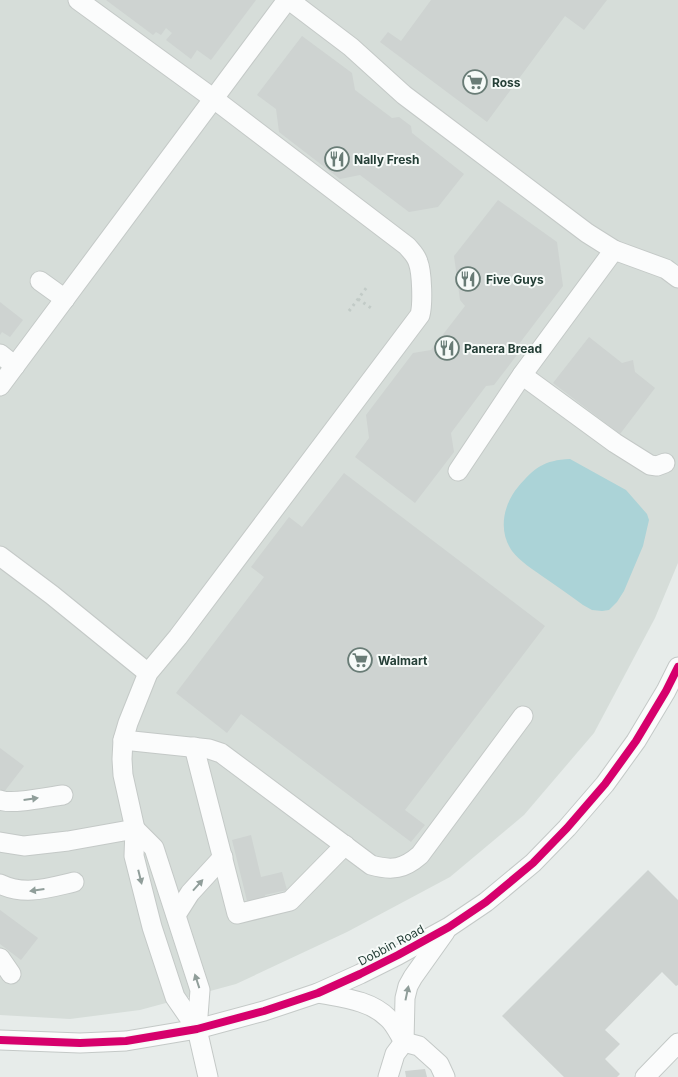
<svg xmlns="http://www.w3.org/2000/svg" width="678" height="1077" viewBox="0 0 678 1077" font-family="Inter,sans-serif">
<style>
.built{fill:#d6ddd9}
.water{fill:#abd3d7}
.building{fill:#ced3d1}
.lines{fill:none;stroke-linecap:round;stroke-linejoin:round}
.minor-casing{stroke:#c4c9c7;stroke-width:21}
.path{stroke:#c2cbc7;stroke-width:3;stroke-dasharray:2.5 4;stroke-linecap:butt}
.minor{stroke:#fbfcfc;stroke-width:19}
.cycleway-casing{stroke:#f6faf8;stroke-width:11}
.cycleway{stroke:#d6006c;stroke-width:8}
.oneway{fill:#909e9a}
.labels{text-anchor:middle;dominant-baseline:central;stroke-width:4;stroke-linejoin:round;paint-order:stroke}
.poi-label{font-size:12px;font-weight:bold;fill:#253f37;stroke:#f6faf8;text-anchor:start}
.street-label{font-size:12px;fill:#253f37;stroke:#f6faf8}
</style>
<rect width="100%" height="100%" fill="#e7ecea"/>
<path class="built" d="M0 0H678V563L655 618 594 733 524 815 450 877 347 932 236 984 140 1010 70 1019 0 1015Z"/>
<path class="water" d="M570 459 626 490 647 514 649 520 643 546 624 591 617 602 609 610 602 611 592 610 583 605C570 595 556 586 542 576 532 569 520 561 512 551 498 531 503 505 518 487 534 468 544 460 570 459Z"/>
<g class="building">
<path d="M106 0H256L211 60 197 50 191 59 166 40 172 33 166 28 161 35 156 32 153 35Z"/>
<path d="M431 0H607L584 30 565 16 487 122 380 42 388 32 401 41Z"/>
<path d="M302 36 352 73 355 90 392 118 399 117 411 126 412 133 464 174 438 207 409 212 360 175 340 179 279 132 276 109 257 95Z"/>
<path d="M498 200 557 242 563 286 516 348 517 355 494 385 486 386 451 433 454 452 415 503 355 457 369 438 366 415 413 353 431 350 465 306 460 300 454 256Z"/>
<path d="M0 302 23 320 10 337 2 332 0 335Z"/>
<path d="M589 337 622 363 633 360 635 372 655 388 620 434 553 383Z"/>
<path d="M344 473 545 626 405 810 425 825 411 842 241 714 227 733 176 693 264 577 251 567 289 517 302 527Z"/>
<path d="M0 748 24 766 4 792 0 789Z"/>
<path d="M251 835 261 877 282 872 287 890 265 895 271 916 252 921 232 840Z"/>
<path d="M648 870 678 900V985L676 986 662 972 605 1030 620 1044 605 1059 620 1074 617 1077H564L502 1016Z"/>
<path d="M0 910 38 938 21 960 0 944Z"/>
<path d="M425 1069 427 1077H406L405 1071Z"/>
</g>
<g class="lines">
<g class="minor-casing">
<g id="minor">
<path d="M78 0 214 99 407 246C411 251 416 255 418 262 422 272 423 304 420 315L178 637 148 673 128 723 123 740 122 759 123 775 135 829 134 856 152 927 175 997 197 1029"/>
<path d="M289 0 351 47 404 95 587 233 614 250 666 269 678 278"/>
<path d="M40 281 65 299"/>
<path d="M0 354 15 366"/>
<path d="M522 375 615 443 650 465 657 466 665 463"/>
<path d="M0 386 287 0"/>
<path d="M458 471 522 375 614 250"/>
<path d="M0 556 52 595 148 673"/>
<path d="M123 740 209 749 221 753 371 865C392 871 404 869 420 855L523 716"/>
<path d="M194 747 237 914 290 901 345 845"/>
<path d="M0 800C13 805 47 797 63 795"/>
<path d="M135 829 154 848 200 990 197 1029 208 1077"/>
<path d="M0 842 24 846 68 841 135 829"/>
<path d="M0 884C25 896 48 888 74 882"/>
<path d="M176 915 190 893 223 857"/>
<path d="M0 958 11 974"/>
<path d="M318 993C343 998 370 1000 388 1018 395 1024 399 1034 404 1042L419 1046 439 1064 445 1077"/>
<path d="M0 1040 80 1043 126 1041 197 1029 264 1011 318 993 360 974 398 955 449 927 486 902 533 863 567 828 605 784 636 741 666 691 678 667"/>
<path d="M388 1077 395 1054 404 1042 405 998 408 986 413 977 445 932"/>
<path d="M645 1077 678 1043"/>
</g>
</g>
<g class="path">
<path d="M358 299 374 310"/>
<path d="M349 311 367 287"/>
</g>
<use href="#minor" class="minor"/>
<g class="cycleway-casing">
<path id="cycleway" d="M0 1040 80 1043 126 1041 197 1029 264 1011 318 993 360 974 398 955 449 927 486 902 533 863 567 828 605 784 636 741 666 691 678 667"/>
</g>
<use href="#cycleway" class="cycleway"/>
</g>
<defs><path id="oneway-solid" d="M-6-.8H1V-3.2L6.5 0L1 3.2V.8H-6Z" transform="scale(1.25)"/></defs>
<g class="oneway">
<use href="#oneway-solid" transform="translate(31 799) rotate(-8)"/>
<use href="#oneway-solid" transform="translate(140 877) rotate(76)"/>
<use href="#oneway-solid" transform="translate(198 885) rotate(-48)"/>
<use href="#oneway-solid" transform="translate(37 890) rotate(172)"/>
<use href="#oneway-solid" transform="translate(197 981) rotate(-108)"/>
<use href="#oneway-solid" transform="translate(407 993) rotate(-78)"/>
</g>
<defs>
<g id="supermarket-ring" transform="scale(1.25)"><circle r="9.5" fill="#f6faf8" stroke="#697c76" stroke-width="1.5"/><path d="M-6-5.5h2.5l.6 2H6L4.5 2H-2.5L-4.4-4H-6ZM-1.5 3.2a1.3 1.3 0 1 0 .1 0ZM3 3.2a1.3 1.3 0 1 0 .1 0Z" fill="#697c76"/></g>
<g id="restaurant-ring" transform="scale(1.25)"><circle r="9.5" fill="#f6faf8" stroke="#697c76" stroke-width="1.5"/><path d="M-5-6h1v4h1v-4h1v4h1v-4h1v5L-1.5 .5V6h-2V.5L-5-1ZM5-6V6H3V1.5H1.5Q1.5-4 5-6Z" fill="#697c76"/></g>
</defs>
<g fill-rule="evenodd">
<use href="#supermarket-ring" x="475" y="82"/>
<use href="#restaurant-ring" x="337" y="159"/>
<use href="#restaurant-ring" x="468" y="279"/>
<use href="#restaurant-ring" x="447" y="348"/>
<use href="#supermarket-ring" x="360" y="660"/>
</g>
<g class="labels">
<g class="poi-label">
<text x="492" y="82">Ross</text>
<text x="354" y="159">Nally Fresh</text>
<text x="486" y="279">Five Guys</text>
<text x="464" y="348">Panera Bread</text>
<text x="378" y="660">Walmart</text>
</g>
<g class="street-label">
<text transform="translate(391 945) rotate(-28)">Dobbin Road</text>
</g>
</g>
</svg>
